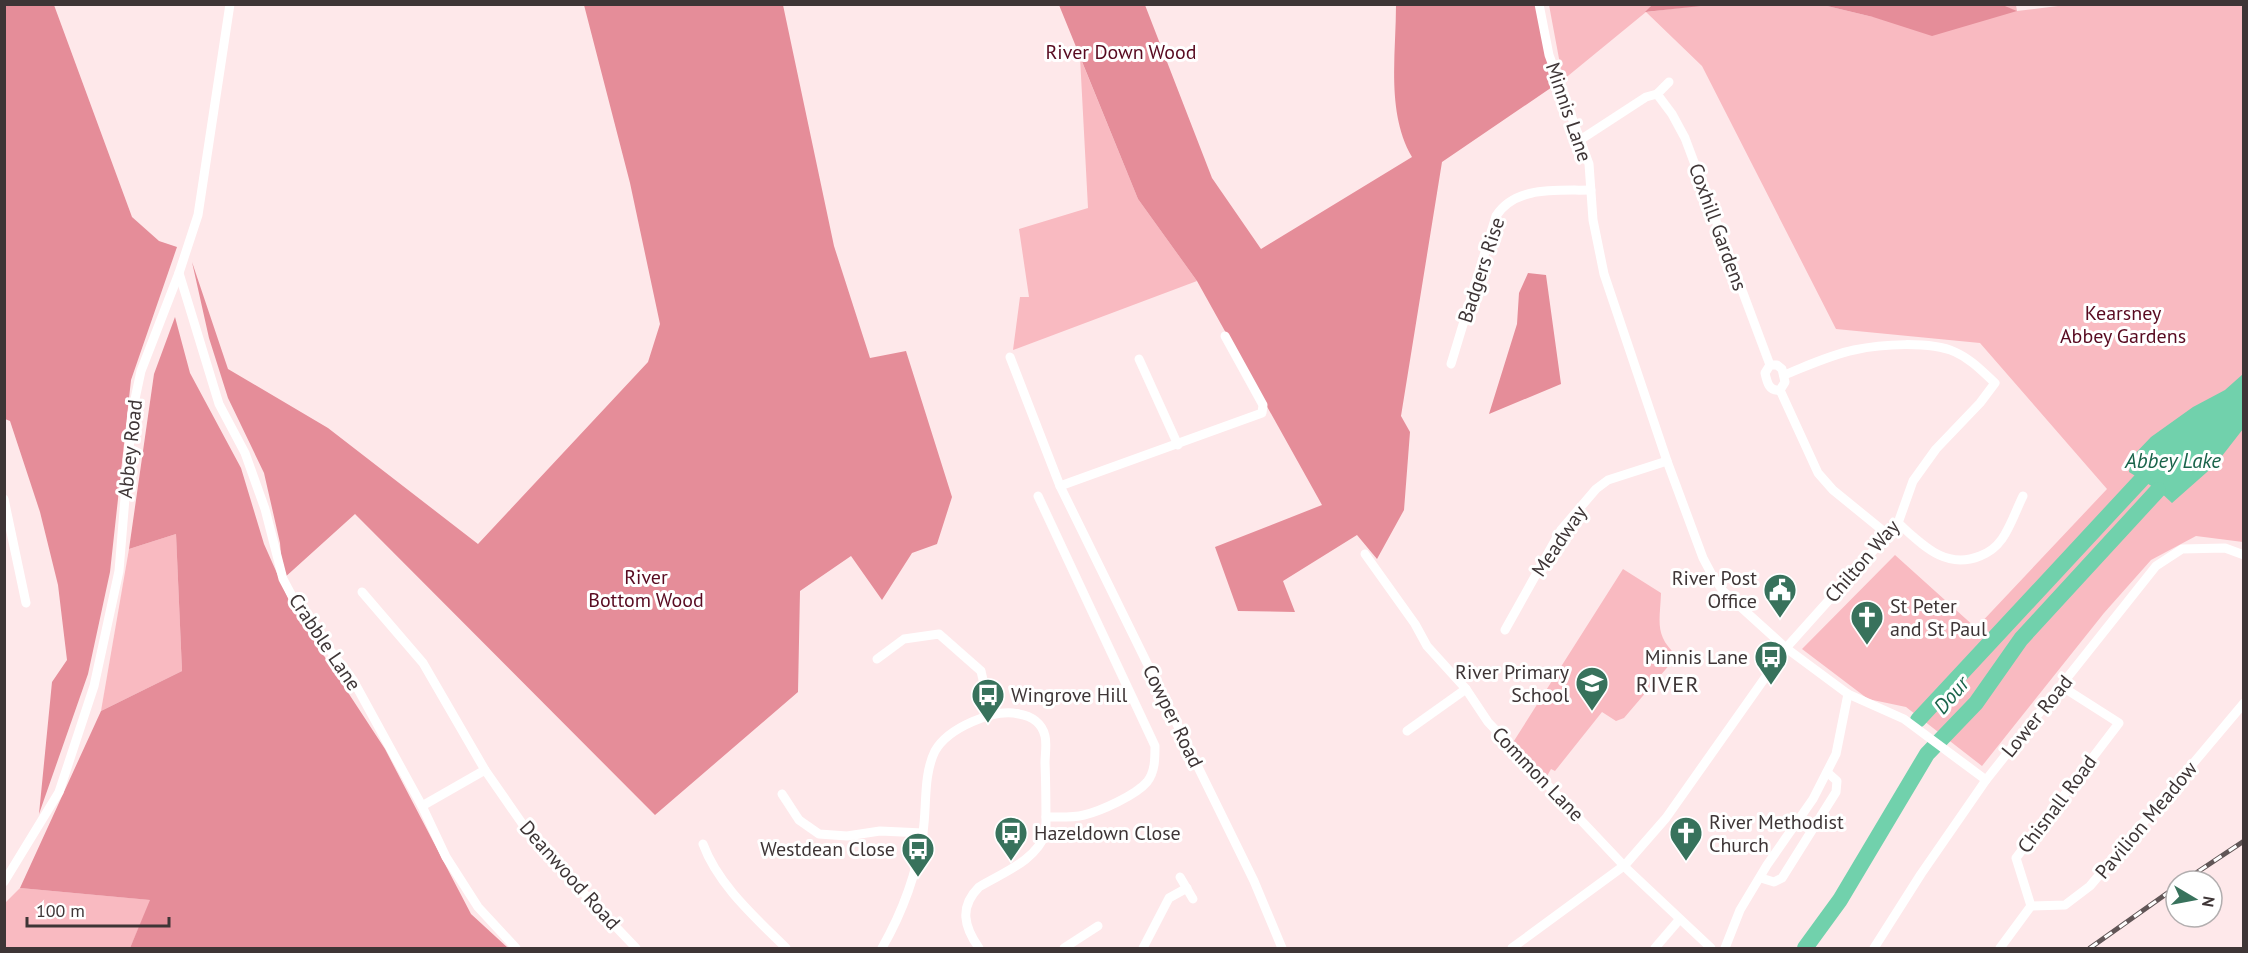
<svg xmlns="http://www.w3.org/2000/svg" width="2248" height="953" viewBox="0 0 2248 953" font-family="'PT Sans',sans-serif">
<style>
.green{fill:#f9bac1}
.forest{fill:#e58d99}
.water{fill:#71d1ac}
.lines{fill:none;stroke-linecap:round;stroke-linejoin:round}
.river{stroke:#71d1ac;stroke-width:16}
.street{stroke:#fff;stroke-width:9}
.rail-casing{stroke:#615657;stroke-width:5}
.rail{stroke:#fff;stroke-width:3;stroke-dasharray:9;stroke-linecap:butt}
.labels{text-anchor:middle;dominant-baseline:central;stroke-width:6;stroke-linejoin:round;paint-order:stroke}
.park-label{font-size:20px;fill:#580a20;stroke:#fff}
.street-label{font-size:20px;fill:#3e3536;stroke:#fff}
.poi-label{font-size:20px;fill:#3e3536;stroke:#fff;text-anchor:end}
.water-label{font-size:21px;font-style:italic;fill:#1a644b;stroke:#fff}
.quarter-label{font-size:22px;letter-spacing:1.5px;fill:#3e3536;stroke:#fff}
</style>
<rect width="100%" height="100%" fill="#fee8ea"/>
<g class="green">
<path d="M1710 4 1823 5 1873 17 2016 11 2000 5H2016L2017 11 2074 4 2243 5V542L2196 536 2151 560 2104 613 1982 766 1906 707 1868 699 1802 649 1895 555 1976 628 2107 489 1980 343 1836 329 1702 66 1646 12 1563 80 1549 5H1652L1647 12Z"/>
<path d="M1080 57 1138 199 1197 281 1013 350 1020 297H1029L1019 229 1088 208Z"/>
<path d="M176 534 182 671 101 711 129 549Z"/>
<path d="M1623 569 1661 593C1660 622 1654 635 1677 656L1624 718 1616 721 1602 712 1555 771 1551 769 1546 778 1512 744Z"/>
<path d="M20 888 151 900 130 948H5L4 904Z"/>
</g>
<g class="forest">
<path d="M2000 4 2017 11 1932 36 1873 17 1823 5Z"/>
<path d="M4 5H54L132 217 159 241 177 247 131 380 110 572 88 674 39 814 52 682 67 660 58 585 40 512 10 421 5 419Z"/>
<path d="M584 5H783L834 246 870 358 906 351 952 497 937 544 912 553 882 600 851 556 800 591 798 692 655 815 355 514 283 579 280 543 264 473 228 398 209 338 192 262 228 369 328 428 478 544 648 362 660 324 630 183Z"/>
<path d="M1059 5H1145L1212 178 1261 249 1412 157C1386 112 1396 55 1396 5H1539L1558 83 1442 162 1401 416 1410 432 1404 510 1377 559 1357 535 1283 581 1295 612 1238 611 1215 547 1322 505 1197 281 1138 199Z"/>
<path d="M1652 5V4L1710 5 1645 12Z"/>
<path d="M1528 273 1546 275 1561 384 1489 414 1517 324 1519 293Z"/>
<path d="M175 317 190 373 241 468 264 544 292 607 385 749 471 914 508 948H130L150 900 20 888 101 711 182 671 176 534 129 549 154 374Z"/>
</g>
<path class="water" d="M2243 374V429L2215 465 2172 503 2158 490 2129 472 2131 458 2151 437 2193 407 2225 390Z"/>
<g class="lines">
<g class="river">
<path d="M1918 720 2143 478"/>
<path d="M1805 948 1840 900 1927 754 1976 703 2021 639 2158 490"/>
</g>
<g class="street">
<path d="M1539 4 1549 55 1589 164 1593 220 1604 274 1667 461 1703 558 1712 575 1723 591 1786 648 1848 694 1904 719 1986 780"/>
<path d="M1657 94 1672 114 1685 138 1770 365"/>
<path d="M1580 140 1646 97 1657 94 1669 82"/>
<path d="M179 273 219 404 245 453 265 509 283 579 300 611 353 680 422 806 446 857 478 907 516 948"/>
<path d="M1010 357 1060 486 1254 881 1282 948"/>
<path d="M1139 359 1178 445"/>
<path d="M1451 364 1496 216C1516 185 1559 191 1591 190"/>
<path d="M1770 365H1777L1782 369 1785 382 1780 390C1769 392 1767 382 1765 373Z"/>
<path d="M1780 390 1818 473 1833 490 1887 534"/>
<path d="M1060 486 1262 413 1263 405 1225 336"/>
<path d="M1038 496 1155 746C1155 759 1155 772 1147 782 1136 795 1101 811 1084 815 1072 818 1058 817 1046 817"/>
<path d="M4 499 26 603"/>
<path d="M1898 523C1923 545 1945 570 1980 556 1988 553 1997 546 2002 539 2011 526 2016 510 2023 496"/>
<path d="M1365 554 1415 624 1427 646 1466 689 1488 722 1628 870 1711 948"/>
<path d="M362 592 423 663 485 770 535 842 636 948"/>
<path d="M1505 630 1561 530 1596 489 1608 480 1667 461"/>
<path d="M877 659 904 639 939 634 981 671 991 715"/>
<path d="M1407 731 1466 689"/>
<path d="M782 794 799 820 819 834 847 836 880 831 923 833"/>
<path d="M422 806 485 770"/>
<path d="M703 844C718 885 756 918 786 948"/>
<path d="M1180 877 1193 899"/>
<path d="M1761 878 1774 882 1782 878 1836 792 1837 781 1827 772"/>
<path d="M4 882 59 792 94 686 119 571 132 413 141 371 179 273 198 215 230 4"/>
<path d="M2031 906 2065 905 2090 886 2244 703"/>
<path d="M882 948C902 913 917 872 923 832 927 807 923 775 935 751 948 728 994 708 1019 714 1031 716 1042 723 1045 736 1047 744 1045 755 1045 763 1046 786 1046 809 1046 832 1036 861 1004 872 979 887 959 907 964 927 979 948"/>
<path d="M1064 948 1098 926"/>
<path d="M1143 948 1169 898 1187 888"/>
<path d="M1512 948 1625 865 1666 818 1786 648 1898 523 1913 481 1936 449 1980 403 1995 383C1983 372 1971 359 1955 352 1930 341 1881 344 1854 350 1830 355 1807 366 1784 375"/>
<path d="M1655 948 1679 920"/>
<path d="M1725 948 1740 910 1767 865 1813 799 1836 754 1848 694"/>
<path d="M1874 948 1921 874 1986 780 2156 566 2182 549 2225 548 2244 555"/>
<path d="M2000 948 2031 906 2016 858 2119 723 2061 686"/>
</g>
<g class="rail-casing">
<g id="rail">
<path d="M2184 881 2244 841"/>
<path d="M2090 948 2176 887"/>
</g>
</g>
<use href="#rail" class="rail"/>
</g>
<defs>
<g id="civic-pin" transform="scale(1.725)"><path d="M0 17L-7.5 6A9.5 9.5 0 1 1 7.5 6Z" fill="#38725c" stroke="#fff"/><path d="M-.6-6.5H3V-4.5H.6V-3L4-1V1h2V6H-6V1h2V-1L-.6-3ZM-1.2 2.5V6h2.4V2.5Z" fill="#fff"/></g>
<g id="church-pin" transform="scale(1.725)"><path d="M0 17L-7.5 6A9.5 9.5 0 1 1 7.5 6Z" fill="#38725c" stroke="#fff"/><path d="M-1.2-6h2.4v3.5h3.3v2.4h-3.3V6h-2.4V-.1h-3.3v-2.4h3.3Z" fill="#fff"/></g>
<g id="bus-pin" transform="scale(1.725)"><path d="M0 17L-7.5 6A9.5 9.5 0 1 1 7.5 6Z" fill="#38725c" stroke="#fff"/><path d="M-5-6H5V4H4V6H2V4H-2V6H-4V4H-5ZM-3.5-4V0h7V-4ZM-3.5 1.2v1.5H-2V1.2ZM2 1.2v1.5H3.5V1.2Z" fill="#fff"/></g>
<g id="school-pin" transform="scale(1.725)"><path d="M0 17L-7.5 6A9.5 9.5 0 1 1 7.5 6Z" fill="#38725c" stroke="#fff"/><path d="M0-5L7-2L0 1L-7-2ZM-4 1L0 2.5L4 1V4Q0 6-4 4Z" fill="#fff"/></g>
</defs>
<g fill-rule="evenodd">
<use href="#civic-pin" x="1780" y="590"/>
<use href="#church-pin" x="1867" y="617"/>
<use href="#bus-pin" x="1771" y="657"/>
<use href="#school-pin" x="1592" y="683"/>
<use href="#bus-pin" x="988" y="695"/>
<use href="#bus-pin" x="1011" y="833"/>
<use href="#church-pin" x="1686" y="833"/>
<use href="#bus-pin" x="918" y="849"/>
</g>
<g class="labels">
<g class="park-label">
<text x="1121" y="52">River Down Wood</text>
<text x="2123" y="313">Kearsney<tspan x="2123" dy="23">Abbey Gardens</tspan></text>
<text x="646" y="577">River<tspan x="646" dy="23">Bottom Wood</tspan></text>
</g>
<g class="street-label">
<text transform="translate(1569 112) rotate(71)">Minnis Lane</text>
<text transform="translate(1718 227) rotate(70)">Coxhill Gardens</text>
<text transform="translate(1481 270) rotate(-72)">Badgers Rise</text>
<text transform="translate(130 449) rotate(-84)">Abbey Road</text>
<text transform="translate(1559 541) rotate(-56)">Meadway</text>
<text transform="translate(1862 561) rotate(-49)">Chilton Way</text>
<text transform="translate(325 642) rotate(56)">Crabble Lane</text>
<text transform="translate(1173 716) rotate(64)">Cowper Road</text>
<text transform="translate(2037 716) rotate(-51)">Lower Road</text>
<text transform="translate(1538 774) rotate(46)">Common Lane</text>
<text transform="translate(2057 804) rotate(-53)">Chisnall Road</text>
<text transform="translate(2146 820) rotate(-50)">Pavilion Meadow</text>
<text transform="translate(570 875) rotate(48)">Deanwood Road</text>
</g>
<g class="poi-label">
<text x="1757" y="578">River Post<tspan x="1757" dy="23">Office</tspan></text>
<text x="1890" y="606" text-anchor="start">St Peter<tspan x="1890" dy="23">and St Paul</tspan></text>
<text x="1748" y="657">Minnis Lane</text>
<text x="1569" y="672">River Primary<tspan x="1569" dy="23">School</tspan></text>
<text x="1011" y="695" text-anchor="start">Wingrove Hill</text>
<text x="1709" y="822" text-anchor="start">River Methodist<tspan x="1709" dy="23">Church</tspan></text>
<text x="1034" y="833" text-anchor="start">Hazeldown Close</text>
<text x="895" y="849">Westdean Close</text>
</g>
<g class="water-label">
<text x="2173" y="460">Abbey Lake</text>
<text transform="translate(1951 695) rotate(-49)">Dour</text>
</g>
<g class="quarter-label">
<text x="1668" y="684">RIVER</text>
</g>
</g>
<rect width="2248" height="953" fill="none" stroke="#3e3536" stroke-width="12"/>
<g transform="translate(2194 899) rotate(100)"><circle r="28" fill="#ffffff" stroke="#b2aeaf" stroke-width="1.5"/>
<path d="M0-4.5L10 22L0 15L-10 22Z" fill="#38725c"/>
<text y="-9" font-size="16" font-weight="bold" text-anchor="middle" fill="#3e3536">N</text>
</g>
<path d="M27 917v9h142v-9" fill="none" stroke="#3e3536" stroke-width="3"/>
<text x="36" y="917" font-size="18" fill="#3e3536" stroke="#ffffff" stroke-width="4.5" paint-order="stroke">100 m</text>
</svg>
